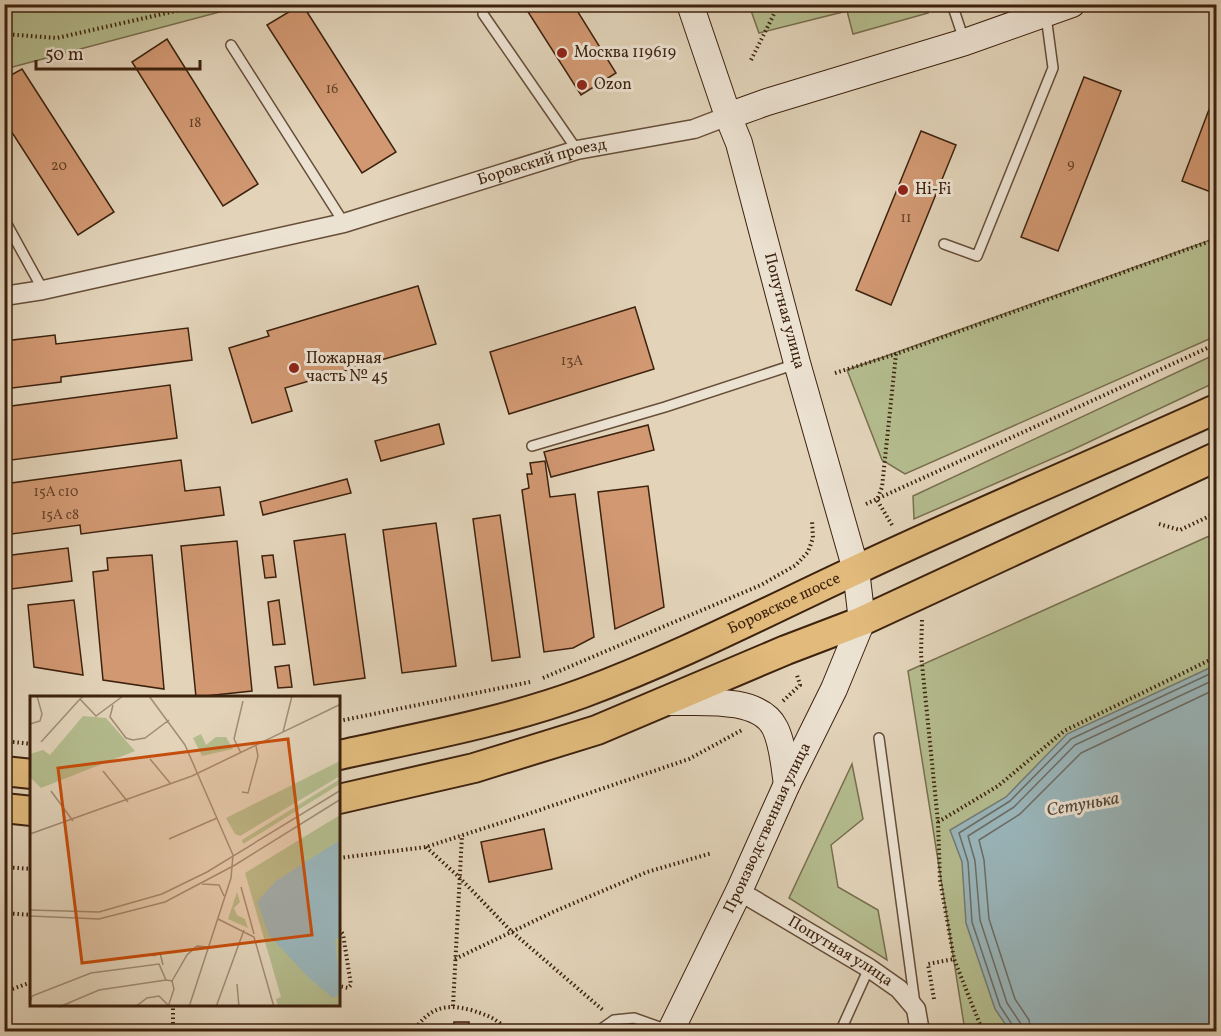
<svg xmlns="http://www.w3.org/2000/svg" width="1221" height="1036" viewBox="0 0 1221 1036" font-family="Vollkorn,serif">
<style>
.green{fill:#b4bc8e;stroke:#786f4e;stroke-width:1.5}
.water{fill:#99b5ba;stroke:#747a75;stroke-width:1.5}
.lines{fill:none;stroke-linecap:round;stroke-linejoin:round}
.shore{stroke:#6b6c64;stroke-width:1.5}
.building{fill:#d19872;stroke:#3d220e;stroke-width:1.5}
.lane-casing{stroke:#664e39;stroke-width:12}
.street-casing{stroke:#664e39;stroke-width:21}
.secondary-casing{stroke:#3d220e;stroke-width:28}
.primary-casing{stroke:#3d220e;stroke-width:32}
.path{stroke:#3d220e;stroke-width:4;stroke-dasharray:1.5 3;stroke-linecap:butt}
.lane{stroke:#ece2d2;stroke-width:9}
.street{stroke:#ece2d2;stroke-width:18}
.secondary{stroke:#ece2d2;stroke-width:26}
.primary{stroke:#e1ba7c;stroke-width:28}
.poi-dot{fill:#8f2418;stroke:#ece2d2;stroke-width:2}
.labels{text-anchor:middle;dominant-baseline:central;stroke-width:6;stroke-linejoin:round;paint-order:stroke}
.number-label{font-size:14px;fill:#624027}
.poi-label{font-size:16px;fill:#3d220e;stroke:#ece2d2;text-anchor:start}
.street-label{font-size:16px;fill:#3d220e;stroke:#ece2d2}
.water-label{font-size:18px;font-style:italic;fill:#544739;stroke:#ece2d2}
.inset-road{fill:none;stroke:#a08c75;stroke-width:1.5}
.view{fill:#c64e0c;fill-opacity:0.15;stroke:#c64e0c;stroke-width:3}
.inset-edge{fill:none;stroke:#3d220e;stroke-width:3}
</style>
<rect width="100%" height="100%" fill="#e2d3b9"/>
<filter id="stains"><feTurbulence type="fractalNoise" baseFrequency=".00333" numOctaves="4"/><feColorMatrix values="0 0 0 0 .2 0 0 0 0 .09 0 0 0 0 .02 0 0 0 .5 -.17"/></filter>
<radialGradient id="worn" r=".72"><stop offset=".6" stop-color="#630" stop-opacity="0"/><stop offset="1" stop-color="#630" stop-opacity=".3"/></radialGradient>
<g class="green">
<path d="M5 4H246V5L5 69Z"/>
<path d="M923 4 928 13 853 34 847 11 759 33 749 5Z"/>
<path d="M1216 238V336L905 474 882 460 847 370Z"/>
<path d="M1216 354V382L1072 450 914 519 913 496Z"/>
<path d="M1216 533V1031H965L908 671Z"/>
<path d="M852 764 863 819 831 845 838 887 878 910 887 960 789 898Z"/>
</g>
<path class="water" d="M1216 665V1031H1010L995 1009 966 923 962 862 950 830 1006 797 1067 734Z"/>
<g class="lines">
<g class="shore">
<path d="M1014 1032 1013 1026 1000 1006 972 922 968 862 959 833 1010 801 1071 739 1216 671"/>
<path d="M1022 1032 1021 1024 1007 1003 980 920 975 861 968 836 1014 807 1075 745 1216 679"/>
<path d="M1031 1032 1029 1020 1015 999 989 919 984 860 979 840 1020 814 1081 753 1216 689"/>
</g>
</g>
<g class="building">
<path d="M302 4 396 152 362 173 267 25Z"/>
<path d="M523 4H573L616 73 581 95Z"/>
<path d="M167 39 258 184 223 206 132 62Z"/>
<path d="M22 69 114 212 78 235 4 120V79Z"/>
<path d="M1084 77 1121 91 1058 251 1021 237Z"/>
<path d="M1216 91V194L1182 181Z"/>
<path d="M921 131 956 145 891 305 856 290Z"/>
<path d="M418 286 436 344 285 388 292 411 252 423 229 348 269 336 267 331Z"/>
<path d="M635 307 654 369 509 414 490 352Z"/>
<path d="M188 328 192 360 61 377V382L4 389V341L55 335 56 344Z"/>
<path d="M170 385 177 438 4 461V407Z"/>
<path d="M439 424 444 444 381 461 375 441Z"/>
<path d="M648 425 654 450 551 477 544 452Z"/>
<path d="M181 460 185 491 220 487 224 515 81 534 80 525 4 535V484Z"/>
<path d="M545 461 550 497 575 494 594 637 573 648 544 652 522 490 529 488 527 474H532L530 463Z"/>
<path d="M347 479 351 493 263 515 260 502Z"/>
<path d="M648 486 664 607 615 629 598 492Z"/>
<path d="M500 515 520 657 492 661 473 519Z"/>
<path d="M436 523 456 666 402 673 383 530Z"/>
<path d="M345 534 365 678 314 685 294 541Z"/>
<path d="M237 541 252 691 196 697 181 546Z"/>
<path d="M68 548 72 581 4 590V556Z"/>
<path d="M152 555 164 689 103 680 93 572 108 570 107 558Z"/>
<path d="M273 555 276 577 265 578 262 556Z"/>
<path d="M74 600 83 675 34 667 28 605Z"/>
<path d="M279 600 285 644 273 645 268 602Z"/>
<path d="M4 612 9 664 4 663Z"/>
<path d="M289 665 292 687 278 688 275 667Z"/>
<path d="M544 829 552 869 489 882 481 842Z"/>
<path d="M454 1022H469V1029L490 1030V1032H433V1029L453 1030Z"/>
</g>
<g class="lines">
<g class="lane-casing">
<g id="lane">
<path d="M952 4 964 40"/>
<path d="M483 14 577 150"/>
<path d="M231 45 344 223"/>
<path d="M4 219 43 290"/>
<path d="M944 244 977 256 1053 68 1046 16"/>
<path d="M532 446 665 407 796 364"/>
<path d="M879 738 915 1004"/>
<path d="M597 1032 614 1020 634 1018 668 1030"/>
<path d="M840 1032 869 968"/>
</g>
</g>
<g class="street-casing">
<g id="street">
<path id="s1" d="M4 296 43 290 344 223 577 150 694 129 728 116"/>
<path id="s2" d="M739 891 869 968 899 989 916 1009 920 1032"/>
</g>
</g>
<g class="secondary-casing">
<g id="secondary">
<path d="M728 116 767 102 965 42 1072 4"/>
<path d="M665 702C696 703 759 695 775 728 783 744 784 766 787 784"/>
<path id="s3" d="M670 1032 739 891 787 784 834 689 862 621 856 570 797 363 739 143 728 116 690 4"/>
</g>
</g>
<g class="primary-casing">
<g id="primary">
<path id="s4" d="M339 755C421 737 504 722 583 693 677 658 766 612 856 570 975 514 1097 463 1216 409"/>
<path d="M4 771 32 774"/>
<path d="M339 799 474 768 597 730 786 650 862 621 1216 457"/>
<path d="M4 808 32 811"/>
</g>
</g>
<g class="path">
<path d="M4 12 20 4"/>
<path d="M4 34 57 38 206 4"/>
<path d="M751 60 779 4"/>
<path d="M835 373 896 354"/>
<path d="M866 504 1216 344"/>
<path d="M1159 524 1180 530 1216 513"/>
<path d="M892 525 877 500 882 487 896 354 1216 239"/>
<path d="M922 620 921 654 938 822 940 880 954 959 983 1032"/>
<path d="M543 678 761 585 796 565 808 552 813 538 812 521"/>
<path d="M783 701 800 685 797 675"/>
<path d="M339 721 530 682"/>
<path d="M4 741 32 744"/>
<path d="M938 822 998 786 1064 731 1216 657"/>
<path d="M426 847 459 877 511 931 604 1011"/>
<path d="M339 858 426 847 525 815 689 759 742 730"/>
<path d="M4 867 32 869"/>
<path d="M4 913 32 915"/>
<path d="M339 929 343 934 351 985 348 988 339 986"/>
<path d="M455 959 553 912 647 872 712 853"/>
<path d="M4 992 32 982"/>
<path d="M934 999 928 964 954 959"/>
<path d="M173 1004V1032"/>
<path d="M453 1006 462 835"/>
<path d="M413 1032C429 1008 444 1003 471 1010 483 1014 491 1016 501 1024V1032"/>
</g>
<use href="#lane" class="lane"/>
<use href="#street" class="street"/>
<use href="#secondary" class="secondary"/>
<use href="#primary" class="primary"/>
</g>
<g class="poi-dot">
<circle cx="562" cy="53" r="6"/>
<circle cx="582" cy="85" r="6"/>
<circle cx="903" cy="190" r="6"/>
<circle cx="294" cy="368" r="6"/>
</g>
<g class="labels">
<g class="number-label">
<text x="332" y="89">16</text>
<text x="195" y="123">18</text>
<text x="1071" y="164">9</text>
<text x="59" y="166">20</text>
<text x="906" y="218">11</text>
<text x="572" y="361">13А</text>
<text x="56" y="492">15А с10</text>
<text x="60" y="515">15А с8</text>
</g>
<g class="poi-label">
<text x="574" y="53">Москва 119619</text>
<text x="594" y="85">Ozon</text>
<text x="915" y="190">Hi-Fi</text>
<text x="306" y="359">Пожарная<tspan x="306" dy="18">часть № 45</tspan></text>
</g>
<g class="street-label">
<text stroke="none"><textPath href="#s1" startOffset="555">Боровский проезд</textPath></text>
<text transform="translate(784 311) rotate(75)">Попутная улица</text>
<text stroke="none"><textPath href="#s4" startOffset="472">Боровское шоссе</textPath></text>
<text stroke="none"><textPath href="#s3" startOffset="226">Производственная улица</textPath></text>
<text stroke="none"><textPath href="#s2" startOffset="118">Попутная улица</textPath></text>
</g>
<g class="water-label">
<text transform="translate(1083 805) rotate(-10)">Сетунька</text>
</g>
</g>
<g transform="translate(30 696)">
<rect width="310" height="310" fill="#e2d3b9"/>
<path d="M53 20 76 22 105 55 11 92 0 81V58L13 54 20 59ZM171 38 176 49 186 41H196L203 53 172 60 163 42ZM310 65V80L210 140 205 138 196 122ZM310 83V88L213 148 212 144ZM310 119V310H248L246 303 251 301 215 177ZM207 196 210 206 204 212 207 219 215 223 218 232 198 223Z" fill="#b4bc8e"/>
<path d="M310 144 311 238 305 245 311 296 303 302 279 282 239 239 227 206 246 185Z" fill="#99b5ba"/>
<path class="inset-road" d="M54 0 50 3 66 20 93 0M119 0 155 49 203 159M83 9 80 21 96 42 103 44 115 42 139 24M0 28 10 25 12 18 7 0M253 36 262 0M11 46 50 3M211 57 204 43 213 5M120 63 140 87M73 75 98 106M21 95 43 125M212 96 218 97 228 60 226 50M0 138 162 80 311 8M139 143 187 122M172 188 189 189 194 200M211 191 224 238M0 214 69 216 132 198 177 176 311 94M0 220 69 223 135 206 205 169 311 103M188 223 224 241 244 311M123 260 130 257 133 269M142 285 157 259 167 250 178 251M207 288 209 311M0 307 2 300 61 277 129 268 136 284M29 311 69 294 136 284 142 285 144 293 138 311M105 311 117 302 129 300 138 309M159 311 201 182 203 159M186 311 214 234"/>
<path class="view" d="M258 43 282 239 52 267 28 72Z"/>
<rect width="310" height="310" class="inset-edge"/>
</g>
<rect width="1221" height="1036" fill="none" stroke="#e2d3b9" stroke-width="24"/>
<rect x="6" y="6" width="1209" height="1024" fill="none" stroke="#3d220e" stroke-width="3"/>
<rect x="12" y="12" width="1197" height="1012" fill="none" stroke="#3d220e" stroke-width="1.5"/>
<path d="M36 60v9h164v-9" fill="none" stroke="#3d220e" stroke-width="3"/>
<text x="45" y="60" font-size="18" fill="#3d220e" stroke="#ece2d2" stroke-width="4.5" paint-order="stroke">50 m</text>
<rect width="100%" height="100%" filter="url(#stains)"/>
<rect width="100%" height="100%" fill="url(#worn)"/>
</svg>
